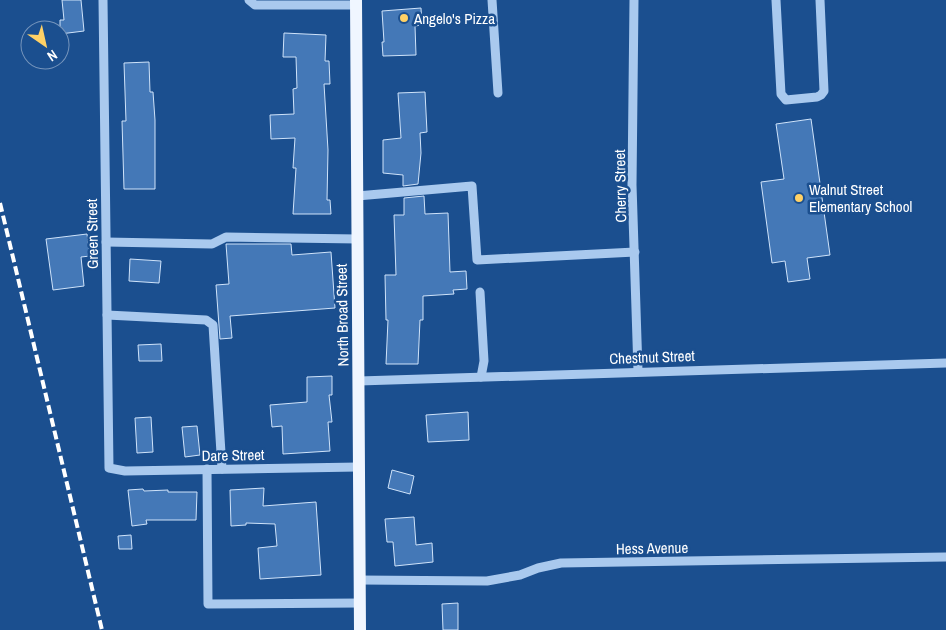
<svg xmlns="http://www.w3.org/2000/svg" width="946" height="630" viewBox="0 0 946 630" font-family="'Archivo Narrow',sans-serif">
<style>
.building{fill:#4478b7;stroke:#cfe3fa}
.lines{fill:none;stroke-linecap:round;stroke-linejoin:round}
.minor{stroke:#a9c9ee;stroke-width:9}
.major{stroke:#f0f6ff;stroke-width:12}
.rail{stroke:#fff;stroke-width:4;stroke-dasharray:9 4;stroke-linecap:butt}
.poi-dot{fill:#ffd166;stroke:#1b4f8f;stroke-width:2}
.labels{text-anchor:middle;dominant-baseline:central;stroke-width:5;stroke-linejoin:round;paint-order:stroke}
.poi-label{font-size:15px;fill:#fff;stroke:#1b4f8f;text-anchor:start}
.street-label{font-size:15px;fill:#fff;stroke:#1b4f8f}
</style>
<rect width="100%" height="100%" fill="#1b4f8f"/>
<g class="building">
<path d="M62 0H81L84 31 60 34V20H64Z"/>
<path d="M421 8 422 25 415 26 416 55 383 56 382 42H384L382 11Z"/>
<path d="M284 33 326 35 325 61H329L330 84H324L328 150 327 200H330L331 214H293L296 168H293L295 138 271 139 270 115 294 114 293 89 297 88 296 57H283Z"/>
<path d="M149 62 150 92H153L155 120V189H124L122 121H126L124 63Z"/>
<path d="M425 92 427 132 420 133 421 153 418 184 403 186V175L383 173V140L401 138 398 93Z"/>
<path d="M811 119 830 255 807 258 810 279 788 282 785 261 772 263 761 182 784 179 776 124Z"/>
<path d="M424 196 425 214 448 213 450 272 466 271 467 289 453 290 454 294 423 296V320H420L418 364H386L388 320H386L385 275H396L394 215H404V198Z"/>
<path d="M87 234 90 256 81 257 84 286 53 290 46 239Z"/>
<path d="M226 244H291L292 255 331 252 335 308 230 316 232 338 220 339 216 285 229 284Z"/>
<path d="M130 259 161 261 159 283 129 281Z"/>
<path d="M161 344 162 361H139L138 345Z"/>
<path d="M332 376V395H329L332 422H328L330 451 283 454 282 426 272 427 270 405 307 402V377Z"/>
<path d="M468 412 469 440 428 442 426 415Z"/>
<path d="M151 417 153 452 137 453 135 418Z"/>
<path d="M197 426 200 455 185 457 182 427Z"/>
<path d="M392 470 414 476 410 494 388 488Z"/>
<path d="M264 488 263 506 316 502 321 575 260 579 258 548 277 546 275 524 246 523V525L231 526 230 490Z"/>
<path d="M143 489 144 491 168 490V492H197L196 520H146L147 524 132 526 128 490Z"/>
<path d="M414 517 416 545 432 543 433 562 395 566 393 542H387L385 519Z"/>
<path d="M131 535 132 549H119L118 536Z"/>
<path d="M458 603V630H443L442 604Z"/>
</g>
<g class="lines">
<g class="minor">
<path d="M103 0 109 468 125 471 358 467"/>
<path d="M249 0 255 5H356"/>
<path d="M492 0 498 93"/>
<path d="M634 0 632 185 638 371"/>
<path d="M776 0 781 94 786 100 817 97 821 95 824 91 820 0"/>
<path d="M357 196 472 186 477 260 635 252"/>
<path d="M106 242 212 244 226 237 358 239"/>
<path d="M480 292 484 361 481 377"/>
<path d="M107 315 206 320 213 325 222 469"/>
<path d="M359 381 946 363"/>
<path d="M207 469 208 604 360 603"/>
<path d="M360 580 487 581 520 575 538 568 561 563 946 557"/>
</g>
<path class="major" d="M356 0 360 630"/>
<path class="rail" d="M0 203 102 630"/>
</g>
<g class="poi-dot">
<circle cx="404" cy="18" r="5"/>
<circle cx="799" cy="198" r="5"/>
</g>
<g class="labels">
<g class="poi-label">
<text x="414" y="18">Angelo's Pizza</text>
<text x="809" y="189">Walnut Street<tspan x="809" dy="17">Elementary School</tspan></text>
</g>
<g class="street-label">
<text transform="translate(620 186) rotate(-91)">Cherry Street</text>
<text transform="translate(92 234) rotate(-91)">Green Street</text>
<text transform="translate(342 315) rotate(-91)">North Broad Street</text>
<text transform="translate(652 357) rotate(-2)">Chestnut Street</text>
<text transform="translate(233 455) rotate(-1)">Dare Street</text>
<text transform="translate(652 548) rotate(-1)">Hess Avenue</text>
</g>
</g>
<g transform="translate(45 45) rotate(146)"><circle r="24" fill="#1b4f8f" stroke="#7695bc"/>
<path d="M0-4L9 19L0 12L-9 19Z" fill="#ffd166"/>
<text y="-8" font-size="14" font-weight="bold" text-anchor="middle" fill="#ffffff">N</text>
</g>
</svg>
